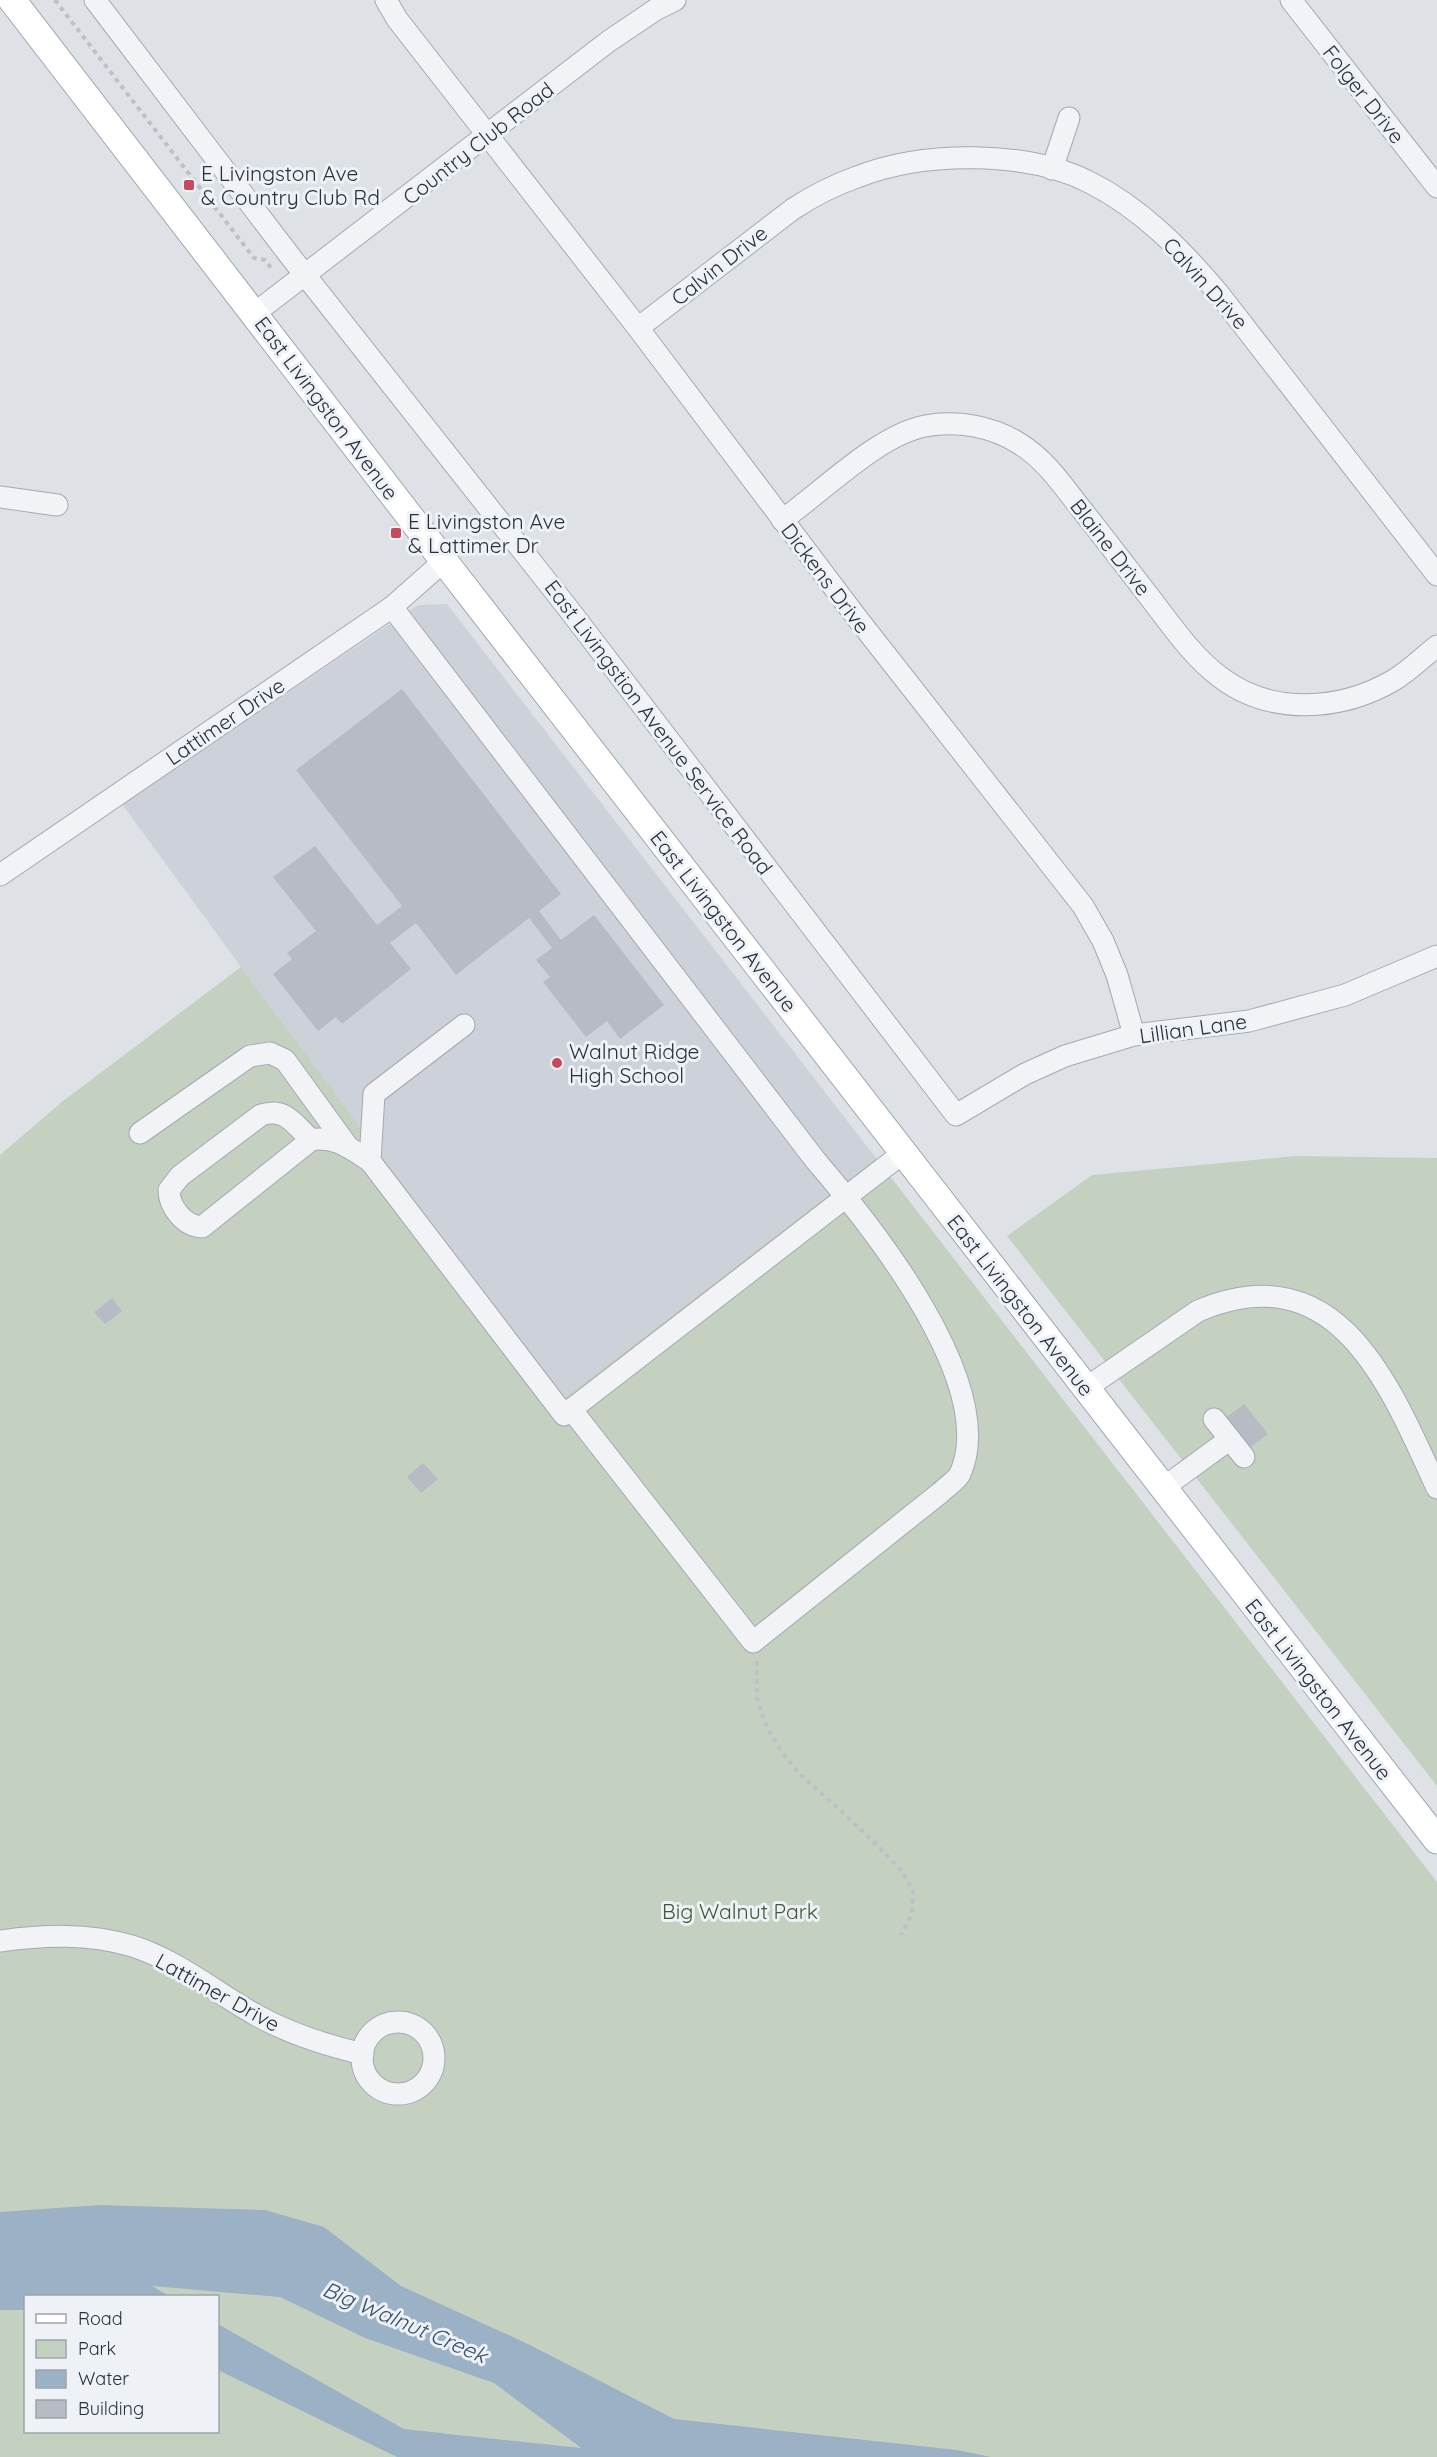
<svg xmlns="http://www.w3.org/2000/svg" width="1437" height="2457" viewBox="0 0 1437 2457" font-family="Quicksand,sans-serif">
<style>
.built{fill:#cdd1d9}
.green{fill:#c5d1c0;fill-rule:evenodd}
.water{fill:#9bb1c6}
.building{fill:#b6bbc4}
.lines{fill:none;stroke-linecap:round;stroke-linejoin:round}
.minor-casing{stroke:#a4a9b1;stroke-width:23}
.major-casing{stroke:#9ea7b2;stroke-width:29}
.path{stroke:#bdc0c6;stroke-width:4;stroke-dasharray:4.5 4.5;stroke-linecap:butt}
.minor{stroke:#f1f3f6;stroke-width:21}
.major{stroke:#fff;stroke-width:27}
.poi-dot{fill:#c7495e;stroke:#eef1f5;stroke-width:2}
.labels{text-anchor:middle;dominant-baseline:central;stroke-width:6;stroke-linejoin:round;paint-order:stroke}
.street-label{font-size:21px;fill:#28303d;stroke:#eef1f5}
.poi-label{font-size:21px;fill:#28303d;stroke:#eef1f5;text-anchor:start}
.park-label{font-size:21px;fill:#3d5836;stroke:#eef1f5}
.water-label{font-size:22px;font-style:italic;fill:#35506f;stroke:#eef1f5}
</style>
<rect width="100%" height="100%" fill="#dee2e7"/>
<path class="built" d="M447 604 876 1158 563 1399 241 967 122 804 418 605Z"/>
<g class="green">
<path d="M241 967 563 1399 876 1158 1437 1882V2457H677L541 2418 582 2449 444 2433 447 2457H0V1155L63 1101ZM26 2296H218V2432H26Z"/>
<path d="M1296 1156 1437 1158V1786L1007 1236 1092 1175Z"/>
</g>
<path class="water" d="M100 2205 265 2210 324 2227 401 2286 528 2344 674 2419 957 2450 991 2457H397L218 2370V2324L404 2429 581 2448 494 2383 365 2338 280 2297 152 2286 169 2296H26L25 2310H0V2212Z"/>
<g class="building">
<path d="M402 689 561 894 539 911 561 940 594 915 664 1005 620 1039 607 1021 586 1037 543 982 550 977 536 960 552 948 529 918 456 975 416 923 390 943 411 969 342 1024 336 1017 318 1031 273 974 292 959 287 953 316 931 273 877 315 846 377 925 402 906 296 770Z"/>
<path d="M112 1298 122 1311 105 1324 94 1312Z"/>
<path d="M1244 1404 1268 1434 1248 1449 1224 1419Z"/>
<path d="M423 1463 438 1479 421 1493 407 1477Z"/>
</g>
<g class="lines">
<g class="minor-casing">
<g id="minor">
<path d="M95 0 290 256 567 607 956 1115 1025 1074 1065 1056 1134 1035 1249 1021 1345 995 1437 956"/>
<path d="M386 0 397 19 638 328 857 618 1083 906 1103 941 1117 975 1134 1035"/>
<path d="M1291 0 1437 187"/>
<path d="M1052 169 1069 118"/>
<path d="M255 313 609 41 655 10 675 0"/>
<path d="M638 328 793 209C813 196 834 185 857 177 923 151 1025 150 1089 182 1141 208 1182 250 1219 294L1437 575"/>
<path d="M0 497 57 505"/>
<path d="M782 520C822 492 878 435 925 426 957 420 992 426 1020 444 1046 460 1063 486 1082 510 1105 539 1128 569 1151 599 1172 626 1192 656 1220 677 1271 716 1341 711 1394 680 1409 671 1423 657 1437 646"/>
<path d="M392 607 816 1161C871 1225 1000 1385 960 1474 956 1481 946 1487 940 1493L753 1642 571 1409"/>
<path d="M0 875 392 607 444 561"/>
<path d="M464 1025 374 1094 370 1161 564 1415 903 1153"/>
<path d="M140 1133 250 1056 270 1053 285 1060 348 1147"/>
<path d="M311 1140C294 1124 286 1107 261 1115L180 1176 169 1190C169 1207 184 1226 202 1227L311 1140C334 1135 351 1149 370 1161"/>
<path d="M1086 1388 1198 1311C1338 1251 1390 1386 1437 1488"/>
<path d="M1214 1419 1244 1457"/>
<path d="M1163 1488 1230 1439"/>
<path d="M0 1941C44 1935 88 1933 132 1946 177 1960 215 1992 256 2015 290 2034 325 2045 363 2054"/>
<circle cx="398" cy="2058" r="36"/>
</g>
</g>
<g class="major-casing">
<path id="major" d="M12 0 444 561 1437 1840"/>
</g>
<g class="path">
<path d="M55 0 254 258 265 260 272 269"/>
<path d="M757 1661V1698L765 1723 781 1751 799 1773 866 1834 901 1870 913 1891 912 1914 901 1935"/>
</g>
<use href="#minor" class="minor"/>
<use href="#major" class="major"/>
</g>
<g class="poi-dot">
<rect x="183" y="179" width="12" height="12" rx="3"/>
<rect x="390" y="527" width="12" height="12" rx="3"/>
<circle cx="557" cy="1063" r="6"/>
</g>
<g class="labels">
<g class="street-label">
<text transform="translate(1364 94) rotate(52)">Folger Drive</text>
<text transform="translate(478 143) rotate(-38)">Country Club Road</text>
<text transform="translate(719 265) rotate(-38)">Calvin Drive</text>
<text transform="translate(1206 283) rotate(48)">Calvin Drive</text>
<text transform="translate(327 408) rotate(53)">East Livingston Avenue</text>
<text transform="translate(1111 547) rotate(52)">Blaine Drive</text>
<text transform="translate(826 578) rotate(53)">Dickens Drive</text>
<text transform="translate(225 721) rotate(-34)">Lattimer Drive</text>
<text transform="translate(659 727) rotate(53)">East Livingstion Avenue Service Road</text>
<text transform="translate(724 921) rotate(52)">East Livingston Avenue</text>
<text transform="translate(1193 1028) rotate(-8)">Lillian Lane</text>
<text transform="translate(1021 1305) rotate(52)">East Livingston Avenue</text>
<text transform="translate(1319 1689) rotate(52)">East Livingston Avenue</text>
<text transform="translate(218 1992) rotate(29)">Lattimer Drive</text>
</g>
<g class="poi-label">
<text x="201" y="173">E Livingston Ave<tspan x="201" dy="24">&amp; Country Club Rd</tspan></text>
<text x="408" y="521">E Livingston Ave<tspan x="408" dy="24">&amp; Lattimer Dr</tspan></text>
<text x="569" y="1051">Walnut Ridge<tspan x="569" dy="24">High School</tspan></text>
</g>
<g class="park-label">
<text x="740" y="1911">Big Walnut Park</text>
</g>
<g class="water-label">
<text transform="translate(405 2322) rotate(23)">Big Walnut Creek</text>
</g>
</g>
<rect x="24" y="2295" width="195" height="138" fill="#eef1f5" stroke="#9fa4ab" stroke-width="1.5"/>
<rect x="36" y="2314" width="30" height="9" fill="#ffffff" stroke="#9fa4ab" stroke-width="1.5"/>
<text x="78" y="2325" font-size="18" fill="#28303d">Road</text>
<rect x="36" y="2340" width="30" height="18" fill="#c5d1c0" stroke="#9fa4ab" stroke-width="1.5"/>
<text x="78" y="2355" font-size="18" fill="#28303d">Park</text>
<rect x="36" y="2370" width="30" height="18" fill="#9bb1c6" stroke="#9fa4ab" stroke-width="1.5"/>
<text x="78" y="2385" font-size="18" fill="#28303d">Water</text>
<rect x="36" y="2400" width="30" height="18" fill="#b6bbc4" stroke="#9fa4ab" stroke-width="1.5"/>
<text x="78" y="2415" font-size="18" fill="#28303d">Building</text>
</svg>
